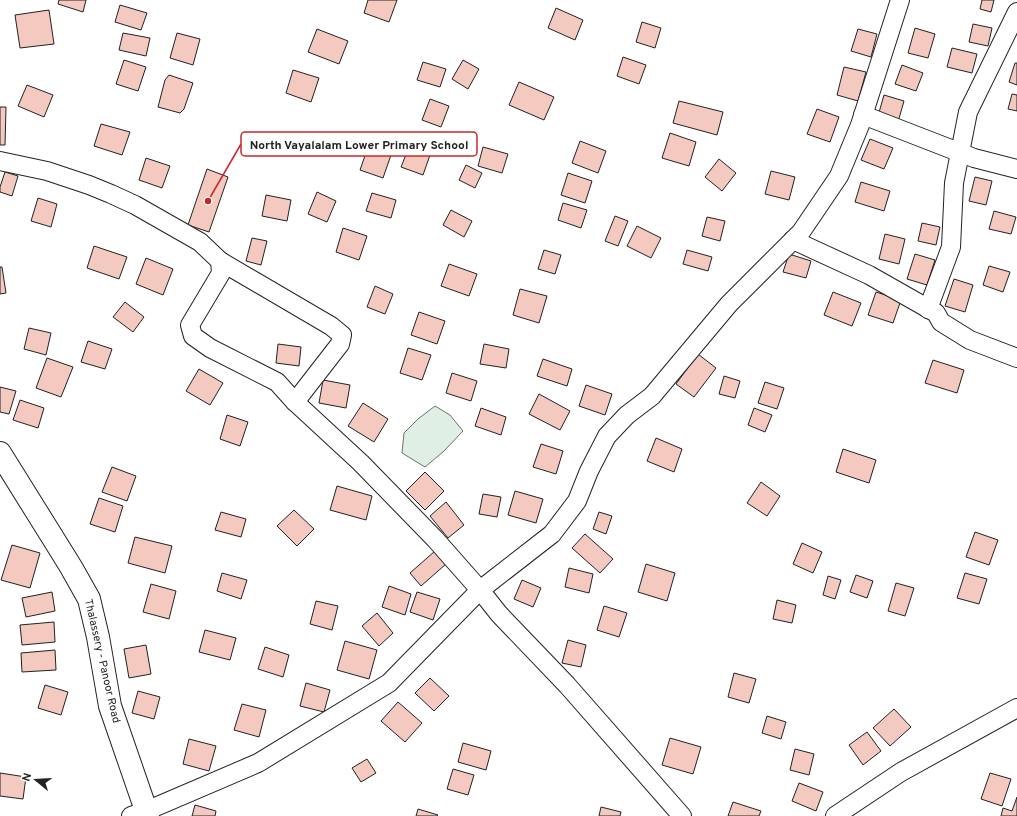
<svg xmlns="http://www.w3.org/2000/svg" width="1017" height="816" viewBox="0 0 1017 816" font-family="Overpass,sans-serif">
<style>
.green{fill:#e0efe3;stroke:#6f6f6f}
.building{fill:#f3c9c0;stroke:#222}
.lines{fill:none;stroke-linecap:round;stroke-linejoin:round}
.minor-casing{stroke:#222;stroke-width:20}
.major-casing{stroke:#222;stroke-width:24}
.minor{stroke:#fff;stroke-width:18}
.major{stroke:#fff;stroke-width:22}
.labels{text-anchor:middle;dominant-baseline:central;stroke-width:3;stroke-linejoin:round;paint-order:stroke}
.street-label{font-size:11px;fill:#222;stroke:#fff}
.leader{fill:none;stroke:#c62828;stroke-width:1.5}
.callout-dot{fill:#c62828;stroke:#fff;stroke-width:1.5}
.callout{fill:#fff;stroke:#c62828;stroke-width:1.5}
.callout-label{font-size:12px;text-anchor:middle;font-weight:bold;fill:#222}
</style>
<rect width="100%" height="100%" fill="#fff"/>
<path class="green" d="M435 406 450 415 463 431 444 451 425 467 402 453 404 433 418 419Z"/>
<g class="building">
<path d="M59 0H86L83 12 58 4Z"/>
<path d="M368 0H397L389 22 364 13Z"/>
<path d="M982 0H994L991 12 980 9Z"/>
<path d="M120 5 147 13 141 30 115 22Z"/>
<path d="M556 8 583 20 575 40 548 28Z"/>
<path d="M49 10 54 44 20 48 15 15Z"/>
<path d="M642 22 661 28 655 48 636 42Z"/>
<path d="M973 24 992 28 988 46 969 42Z"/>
<path d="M915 28 935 34 928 58 908 53Z"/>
<path d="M317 29 348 41 339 64 308 52Z"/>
<path d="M858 29 877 34 871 57 851 51Z"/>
<path d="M123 33 150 38 146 56 119 50Z"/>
<path d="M177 33 200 39 193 65 170 58Z"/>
<path d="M952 48 977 54 972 73 947 67Z"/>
<path d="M623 57 646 65 639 84 617 76Z"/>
<path d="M124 60 146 67 138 91 116 84Z"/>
<path d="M463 60 479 69 468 89 452 79Z"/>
<path d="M423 62 446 69 440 87 417 80Z"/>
<path d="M1015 63H1017V85L1009 82Z"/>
<path d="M902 65 923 73 916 91 895 84Z"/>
<path d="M844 67 866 72 858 101 837 95Z"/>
<path d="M293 70 319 78 311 102 286 93Z"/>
<path d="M169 75 193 83 184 109 180 113 158 107 165 80Z"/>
<path d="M519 82 554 97 544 120 509 105Z"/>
<path d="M27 85 53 95 44 117 18 106Z"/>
<path d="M1012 94 1017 95V111L1008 109Z"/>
<path d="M884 95 904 101 898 122 878 116Z"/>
<path d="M430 99 449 106 441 127 422 120Z"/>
<path d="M679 101 723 112 717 135 673 123Z"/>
<path d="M0 107H6L5 145H0Z"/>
<path d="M817 109 839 117 830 142 807 134Z"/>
<path d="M101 124 130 132 122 155 94 146Z"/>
<path d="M670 133 696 142 689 166 662 158Z"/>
<path d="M870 139 893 148 884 169 861 160Z"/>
<path d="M580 141 606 151 598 173 572 163Z"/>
<path d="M368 147 391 155 383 178 360 170Z"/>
<path d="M409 147 430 155 423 175 401 167Z"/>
<path d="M483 147 508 154 502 173 478 166Z"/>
<path d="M146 158 170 166 162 188 139 180Z"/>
<path d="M719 159 736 173 722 191 705 177Z"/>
<path d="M466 165 482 173 475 188 459 180Z"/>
<path d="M207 169 228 177 209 232 188 225Z"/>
<path d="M771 171 795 177 789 200 765 194Z"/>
<path d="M5 172 18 176 12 196 0 192V187Z"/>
<path d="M568 173 592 181 585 203 561 195Z"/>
<path d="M975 177 992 181 986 205 969 201Z"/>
<path d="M861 182 890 191 884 211 855 202Z"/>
<path d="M317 192 336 201 327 222 308 214Z"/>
<path d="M372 193 396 200 391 218 366 211Z"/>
<path d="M266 195 291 200 287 221 262 216Z"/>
<path d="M38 198 57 204 51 227 31 221Z"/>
<path d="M563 203 587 210 581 228 558 220Z"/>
<path d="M451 210 472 221 464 237 443 225Z"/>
<path d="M994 211 1016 217 1011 234 989 229Z"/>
<path d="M615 216 628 221 618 246 605 241Z"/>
<path d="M707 217 725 221 720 241 702 236Z"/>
<path d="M922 223 940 227 936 245 918 241Z"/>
<path d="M637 226 661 238 651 258 627 246Z"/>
<path d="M343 228 367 236 359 260 336 252Z"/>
<path d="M885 234 905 239 899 264 879 259Z"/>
<path d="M252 238 267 241 261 265 246 261Z"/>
<path d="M94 246 127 257 119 279 87 268Z"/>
<path d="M544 250 561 255 555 274 538 269Z"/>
<path d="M687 250 712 257 708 271 683 264Z"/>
<path d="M789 254 811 261 806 278 783 272Z"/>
<path d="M915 254 935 260 927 285 907 279Z"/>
<path d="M146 258 173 269 163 295 136 284Z"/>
<path d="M449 264 477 274 469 296 441 286Z"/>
<path d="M989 266 1010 272 1003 292 983 285Z"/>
<path d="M0 267H2L6 293 0 294Z"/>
<path d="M954 279 973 285 965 312 945 306Z"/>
<path d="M375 286 393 294 385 314 367 307Z"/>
<path d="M520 289 547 296 539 323 513 315Z"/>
<path d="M833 292 861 303 852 326 824 315Z"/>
<path d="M876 292 901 300 893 323 868 315Z"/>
<path d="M125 302 144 317 133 332 113 317Z"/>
<path d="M419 312 445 321 437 344 411 335Z"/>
<path d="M29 328 51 333 46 355 24 349Z"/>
<path d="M88 341 112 349 105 369 81 362Z"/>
<path d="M278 344 301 347 299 366 276 363Z"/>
<path d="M484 344 509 349 506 368 480 364Z"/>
<path d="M408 348 431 355 422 380 400 373Z"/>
<path d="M698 354 716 368 694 397 676 384Z"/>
<path d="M47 358 73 367 61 397 36 388Z"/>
<path d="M543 359 572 369 567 386 537 376Z"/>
<path d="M933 360 964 370 957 393 925 383Z"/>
<path d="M199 369 223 383 210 405 186 391Z"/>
<path d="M452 373 477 381 471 401 446 393Z"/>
<path d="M724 376 740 381 735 398 719 394Z"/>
<path d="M323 380 350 385 346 408 319 403Z"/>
<path d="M765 382 784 388 777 409 758 403Z"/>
<path d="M586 385 612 394 605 415 579 406Z"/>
<path d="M0 387 16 391 9 414 0 412Z"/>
<path d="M539 394 570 411 560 430 529 414Z"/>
<path d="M20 400 44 408 38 428 13 420Z"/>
<path d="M363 403 388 419 374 442 348 426Z"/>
<path d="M481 408 506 417 501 435 475 426Z"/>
<path d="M754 408 772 415 765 432 748 425Z"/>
<path d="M227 415 248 422 240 446 220 439Z"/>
<path d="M656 438 682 449 674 472 647 461Z"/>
<path d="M541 444 563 451 556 474 533 467Z"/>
<path d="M843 449 876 460 869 483 836 472Z"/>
<path d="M112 467 136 476 127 501 102 492Z"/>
<path d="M425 472 444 491 425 510 406 491Z"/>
<path d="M761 482 780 496 767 516 747 503Z"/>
<path d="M337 486 372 496 366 520 330 510Z"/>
<path d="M515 491 543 499 536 523 508 515Z"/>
<path d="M483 494 501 497 497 517 479 514Z"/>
<path d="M99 498 123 506 115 532 90 524Z"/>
<path d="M446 502 464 525 448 538 430 516Z"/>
<path d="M294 510 314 529 297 546 277 526Z"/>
<path d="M221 512 246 519 241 537 215 530Z"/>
<path d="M599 512 612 516 606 534 593 529Z"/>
<path d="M975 532 998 540 989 565 966 557Z"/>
<path d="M585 534 613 559 600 573 572 548Z"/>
<path d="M135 537 172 546 165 573 128 563Z"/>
<path d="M802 543 822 552 813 573 793 564Z"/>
<path d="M12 545 40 553 30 588 1 580Z"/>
<path d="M435 551 446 564 421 586 410 573Z"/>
<path d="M646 564 675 573 667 601 638 592Z"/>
<path d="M569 568 593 574 589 593 565 587Z"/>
<path d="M222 573 247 580 241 599 217 591Z"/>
<path d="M965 573 987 579 979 604 957 598Z"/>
<path d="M856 575 873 581 867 598 850 592Z"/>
<path d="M828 576 841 580 835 599 823 595Z"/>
<path d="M522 580 541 588 533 607 514 599Z"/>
<path d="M896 583 914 588 905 616 888 611Z"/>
<path d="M151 584 176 591 169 619 143 612Z"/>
<path d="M389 586 411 594 405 615 382 607Z"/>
<path d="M52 592 55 611 26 617 22 598Z"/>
<path d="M417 592 440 599 433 620 410 612Z"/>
<path d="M777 600 796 605 792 623 773 619Z"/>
<path d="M316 601 338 606 332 630 310 624Z"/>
<path d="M604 606 627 613 619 637 597 630Z"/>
<path d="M377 613 393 633 379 646 362 626Z"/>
<path d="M54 622 55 642 22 645 20 625Z"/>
<path d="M205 630 236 638 230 660 199 652Z"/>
<path d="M568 640 586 645 581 667 562 663Z"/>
<path d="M345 641 377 650 369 679 337 670Z"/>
<path d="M146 645 151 674 129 678 124 649Z"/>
<path d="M265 647 289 655 283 677 258 669Z"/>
<path d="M55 650 56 670 22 672 21 653Z"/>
<path d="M734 673 756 679 749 703 728 697Z"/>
<path d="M430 678 449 696 434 711 415 693Z"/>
<path d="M306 683 330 690 324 712 300 706Z"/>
<path d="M45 685 68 692 61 715 38 708Z"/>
<path d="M138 691 160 697 154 719 132 713Z"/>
<path d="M398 702 422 723 405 742 381 721Z"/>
<path d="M242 704 266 710 259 737 234 730Z"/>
<path d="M894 709 911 727 890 746 873 728Z"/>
<path d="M767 716 786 722 781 739 762 733Z"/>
<path d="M867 732 881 751 863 765 849 745Z"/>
<path d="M670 738 701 747 693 774 662 765Z"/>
<path d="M189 739 216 746 209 771 183 764Z"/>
<path d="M463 743 491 751 486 770 458 762Z"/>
<path d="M795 749 814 754 809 775 790 770Z"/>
<path d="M367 759 376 773 361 782 352 768Z"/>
<path d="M453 769 474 775 468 795 447 789Z"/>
<path d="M0 773 26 777 23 799 0 796Z"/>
<path d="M990 773 1011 779 1002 806 981 799Z"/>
<path d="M799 783 823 792 816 811 792 801Z"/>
<path d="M1017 797V816H1001L1003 808 1012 811Z"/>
<path d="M733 802 761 811 759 816H728Z"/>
<path d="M195 805 216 811 215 816H192Z"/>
<path d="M601 807 621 812 620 816H599Z"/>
<path d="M418 809 438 815 437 816H416Z"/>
</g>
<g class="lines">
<g class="minor-casing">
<g id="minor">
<path d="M863 115 974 158 1017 169"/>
<path d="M0 161 47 171 89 185 111 194 135 205 200 242 220 261 221 273 190 325 193 336 210 348 277 382 295 402 361 463 435 539 480 590 499 614 567 685 682 816"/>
<path d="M793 240 869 275 936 313 941 322 970 340 1017 358"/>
<path d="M220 261 331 326 342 335 340 344 295 402"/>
<path d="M928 309 951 247 954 183 968 112 1017 12"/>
<path d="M131 816 146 811 258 763 389 683 480 590 552 534 577 501 589 471 607 436 627 415 652 396 729 304 801 232 839 176 860 125 900 0"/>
<path d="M835 816 901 772 1017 708"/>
</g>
</g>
<g class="major-casing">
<path id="major" d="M0 453 71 567 89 599 98 637 110 706 148 816"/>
</g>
<use href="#minor" class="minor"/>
<use href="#major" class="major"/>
</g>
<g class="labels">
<g class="street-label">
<text transform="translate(102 661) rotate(77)">Thalassery - Panoor Road</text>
</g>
</g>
<path class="leader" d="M208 201L241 144"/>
<circle class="callout-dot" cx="208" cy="201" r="4"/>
<rect class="callout" x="241" y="132" width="236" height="24" rx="4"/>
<g class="callout-label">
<text x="359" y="149">North Vayalalam Lower Primary School</text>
</g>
<g transform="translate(36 780) rotate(288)" stroke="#ffffff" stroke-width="3" paint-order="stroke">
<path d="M0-3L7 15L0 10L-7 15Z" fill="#222222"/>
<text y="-6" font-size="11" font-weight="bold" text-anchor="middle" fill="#222222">N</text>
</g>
</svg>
